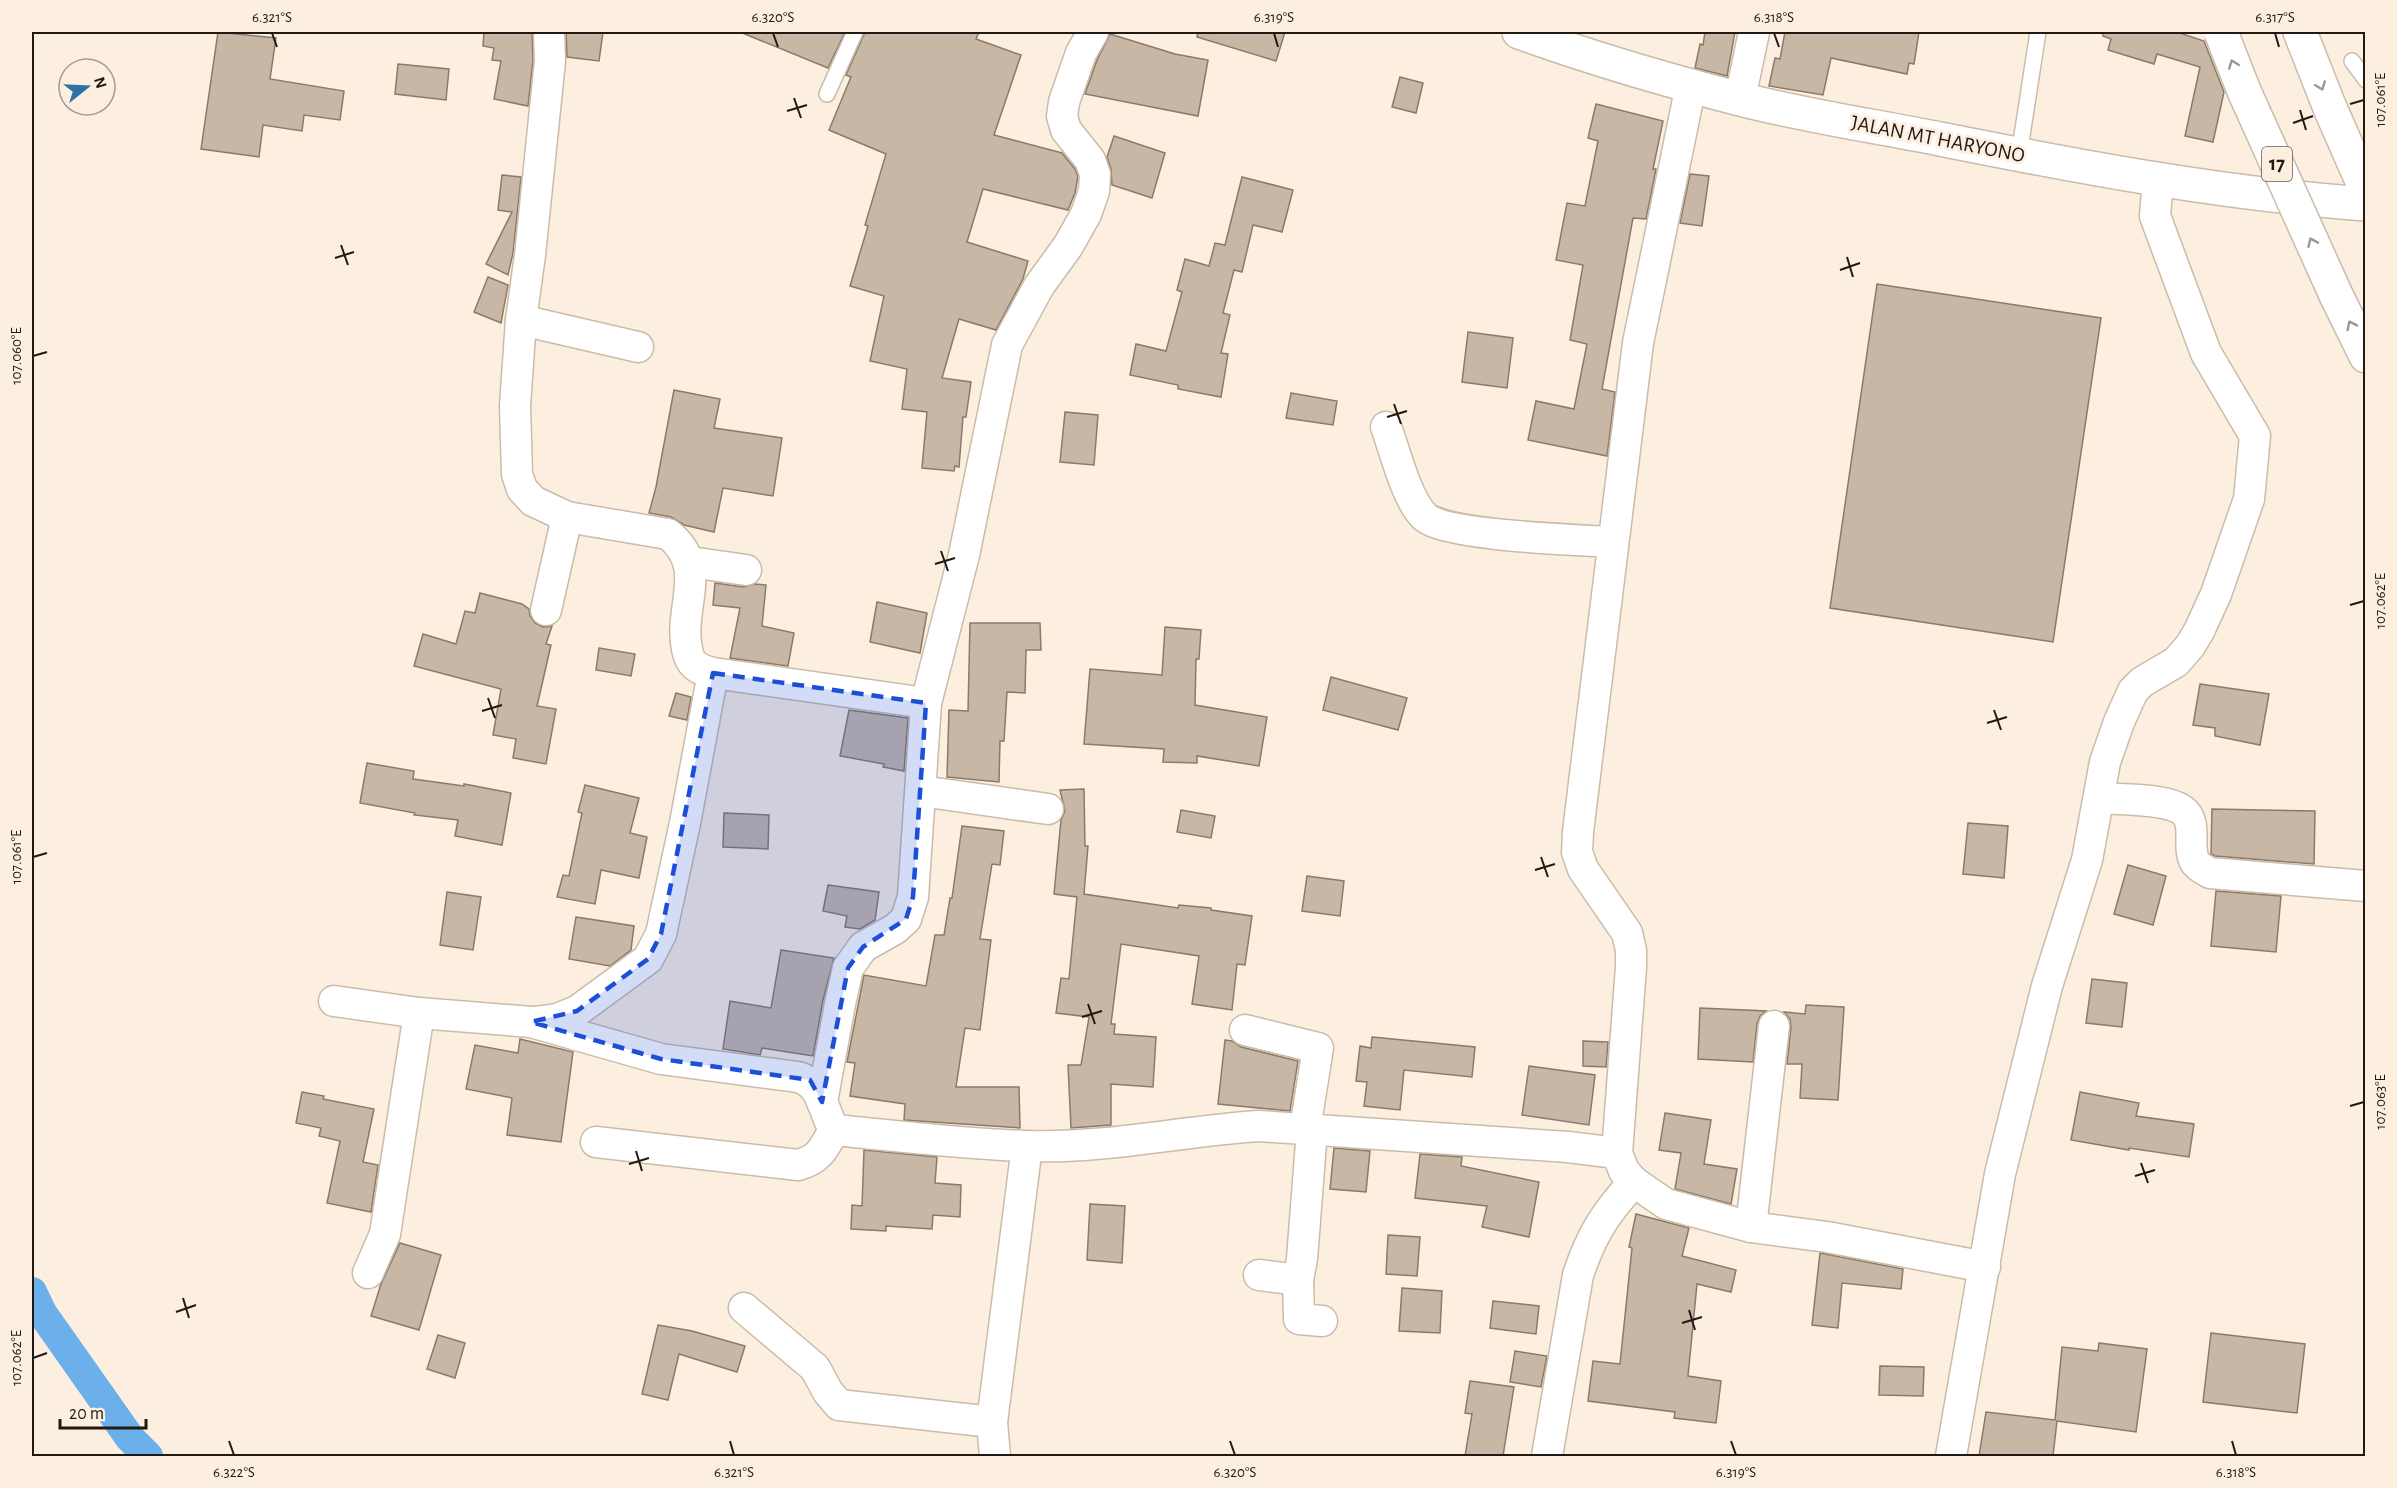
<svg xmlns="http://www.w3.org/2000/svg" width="2397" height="1488" viewBox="0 0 2397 1488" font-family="'Alegreya Sans',sans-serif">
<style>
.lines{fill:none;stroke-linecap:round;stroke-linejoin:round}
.canal{stroke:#6cb0eb;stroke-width:30}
.building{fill:#c8b7a5;stroke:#8a7a69;stroke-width:1.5}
.lane-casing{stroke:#cbbba9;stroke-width:18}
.street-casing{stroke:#cbbba9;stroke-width:33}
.secondary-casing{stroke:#cbbba9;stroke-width:36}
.highway-casing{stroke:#cbbba9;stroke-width:36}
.lane{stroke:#fff;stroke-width:15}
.street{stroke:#fff;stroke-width:30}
.secondary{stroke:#fff;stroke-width:33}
.highway{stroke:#fff;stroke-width:33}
.highway-bridge-casing{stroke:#cbbba9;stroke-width:36;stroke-linecap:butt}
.highway-bridge{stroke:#fff;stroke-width:33}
.oneway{stroke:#9b9895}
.marked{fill:#1d4ed8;fill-opacity:0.2;stroke:#1d4ed8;stroke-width:4.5;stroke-dasharray:12 8;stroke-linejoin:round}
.ticks{fill:none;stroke:#201a13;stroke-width:2}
.labels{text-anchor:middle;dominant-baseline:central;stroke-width:6;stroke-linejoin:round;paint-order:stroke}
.shield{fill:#fdefe0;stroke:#625a50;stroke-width:1.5}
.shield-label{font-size:20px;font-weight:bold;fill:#201a13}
.street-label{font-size:21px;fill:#201a13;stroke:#fdefe0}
.neatline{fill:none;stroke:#201a13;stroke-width:2}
.ticks-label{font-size:15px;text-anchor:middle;fill:#201a13}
</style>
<rect width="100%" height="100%" fill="#fdefe0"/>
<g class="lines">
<path class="canal" d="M32 1292 42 1313 130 1438 148 1456"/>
</g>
<g class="building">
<path d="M218 32 276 38 270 79 344 91 340 120 304 115 302 131 263 125 259 157 201 149Z"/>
<path d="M484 32H532L533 60 528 106 494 99 501 61 492 60 494 48 483 46Z"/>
<path d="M566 32H603L599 61 567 57Z"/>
<path d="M740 32H845L828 68Z"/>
<path d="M865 32H979L976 39 1021 55 994 135 1062 153 1075 169 1078 176 1075 193 1068 210 983 189 967 242 1028 261 1023 279 996 330 959 319 942 378 971 382 966 417H963L959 467 955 466 954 471 922 468 927 412 902 409 907 369 870 361 884 296 850 286 868 226 865 225 886 154 829 130 851 77 846 75Z"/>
<path d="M1198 32H1285L1276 61 1197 37Z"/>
<path d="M1705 32H1735L1727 76 1695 68 1700 44 1703 45Z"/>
<path d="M1785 32H1919L1914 64 1909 63 1907 74 1831 58 1823 95 1769 86 1775 58 1780 59Z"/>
<path d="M2103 32H2177L2204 41 2224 92 2213 142 2185 136 2200 67 2157 54 2154 64 2108 50 2111 39 2103 36Z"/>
<path d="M1110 34 1175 54 1208 60 1198 116 1085 94 1097 60Z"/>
<path d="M398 64 449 69 446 100 395 94Z"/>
<path d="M1400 77 1423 83 1416 113 1392 107Z"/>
<path d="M1596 104 1663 121 1653 169H1656L1646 219 1633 218 1602 389 1615 392 1607 456 1528 440 1536 401 1574 409 1587 344 1570 340 1583 265 1556 260 1567 203 1585 206 1598 141 1588 138Z"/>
<path d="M1114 136 1165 153 1152 198 1112 185 1111 169 1107 157Z"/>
<path d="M1690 174 1709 176 1702 226 1680 223Z"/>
<path d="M502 175 521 177 513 253 508 275 486 264 512 212 498 210Z"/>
<path d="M1242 177 1293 190 1282 232 1253 225 1242 272 1234 270 1223 313 1230 315 1221 353 1228 354 1221 397 1178 389V385L1130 375 1136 344 1166 351 1182 292 1177 290 1185 259 1209 266 1215 243 1225 245Z"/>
<path d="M488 277 508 285 501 323 474 312Z"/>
<path d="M1877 284 2101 318 2053 642 1830 608Z"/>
<path d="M1468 332 1513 338 1507 388 1462 382Z"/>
<path d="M674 390 720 399 714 428 782 438 773 496 723 488 714 532 684 525 671 517 649 513 656 487Z"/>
<path d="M1291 393 1337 401 1333 425 1286 418Z"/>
<path d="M1065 412 1098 415 1094 465 1060 462Z"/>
<path d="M715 583 744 587 755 584 766 585 762 626 794 633 788 666 730 658 740 608 713 605Z"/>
<path d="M480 593 522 604 529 609 530 616 535 623 543 627 552 626 546 644 551 645 537 706 556 709 546 764 513 758 516 739 493 735 501 689 414 666 423 634 456 644 465 611 475 613Z"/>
<path d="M877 602 927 613 920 653 870 642Z"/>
<path d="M970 623H1040L1041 650H1026L1025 693 1007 692 1004 741H1000L999 782 947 777 949 710 968 711Z"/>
<path d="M1165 627 1201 630 1199 659H1196L1195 705 1267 717 1259 766 1197 756V763L1163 762 1164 749 1084 744 1090 669 1162 675Z"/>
<path d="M599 648 635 654 631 676 596 670Z"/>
<path d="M1331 677 1407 698 1398 730 1323 710Z"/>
<path d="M2200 684 2269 694 2260 745 2215 736V728L2193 725Z"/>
<path d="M676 693 691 697 687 720 669 716Z"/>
<path d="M849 710 908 718 904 771 883 767 884 764 840 756Z"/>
<path d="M367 763 414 771 413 779 464 786V784L511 793 502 845 455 836 458 820 414 815 415 813 360 803Z"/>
<path d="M585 785 639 798 630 833 647 837 639 878 601 870 595 904 557 897 563 875 569 876 582 813 578 812Z"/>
<path d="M1084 789 1085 846H1088L1084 894 1178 908 1179 905 1211 908V910L1252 916 1245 965 1237 964 1232 1010 1192 1004 1199 956 1121 944 1111 1024H1115L1114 1034 1156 1037 1153 1087 1111 1084V1125L1071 1128 1068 1065H1081L1089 1017 1056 1013 1061 978 1069 979 1077 897 1054 894 1061 820 1065 811 1060 790Z"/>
<path d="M2212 809 2315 811 2314 864 2215 856 2211 854Z"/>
<path d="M1181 810 1215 816 1211 838 1177 832Z"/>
<path d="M724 813 769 815 768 849 723 847Z"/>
<path d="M1968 823 2008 826 2004 878 1963 874Z"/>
<path d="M962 826 1004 831 1000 865 992 864 980 939 991 940 980 1030 965 1028 956 1087H1019L1020 1128 904 1120 905 1104 850 1096 855 1063 847 1062 864 975 926 986 935 935H944L950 898H952Z"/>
<path d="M2128 865 2166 876 2153 925 2114 914Z"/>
<path d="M1307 876 1344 881 1340 916 1302 911Z"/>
<path d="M828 885 879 892 875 920 860 929 845 927 847 916 823 911Z"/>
<path d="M2216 891 2281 896 2276 952 2211 946Z"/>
<path d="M447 892 481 897 473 950 440 945Z"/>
<path d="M576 917 634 926 631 950 610 966 569 959Z"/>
<path d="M781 950 834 958 823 1000 813 1056 762 1048 760 1055 723 1049 730 1001 771 1008Z"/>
<path d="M2092 979 2127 983 2122 1027 2086 1023Z"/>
<path d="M1806 1005 1844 1007 1838 1100 1800 1098 1802 1064H1787L1791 1027 1790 1019 1784 1012 1805 1014Z"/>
<path d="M1700 1008 1766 1011 1760 1016 1757 1024 1753 1062 1698 1059Z"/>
<path d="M1372 1037 1475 1047 1472 1077 1404 1070 1400 1110 1364 1106 1367 1082 1356 1081 1360 1046 1371 1048Z"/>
<path d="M520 1039 573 1052 561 1142 507 1135 512 1098 466 1089 475 1045 518 1053Z"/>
<path d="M1225 1040 1232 1041 1241 1047 1298 1061 1290 1111 1218 1104Z"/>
<path d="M1583 1041 1608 1042 1606 1067 1583 1066Z"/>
<path d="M1529 1066 1595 1075 1589 1125 1522 1115Z"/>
<path d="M302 1092 324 1096 323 1099 374 1109 363 1162 378 1165 371 1212 327 1203 340 1141 319 1136 321 1128 296 1123Z"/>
<path d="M2080 1092 2139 1103 2136 1116 2194 1124 2189 1157 2129 1148V1150L2071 1140Z"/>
<path d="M1665 1113 1711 1120 1704 1164 1737 1169 1731 1204 1675 1189 1681 1153 1659 1150Z"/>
<path d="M1334 1148 1370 1151 1366 1192 1330 1189Z"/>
<path d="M864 1150 937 1157 935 1183 961 1185 960 1217 933 1215 932 1229 886 1226V1231L851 1229 852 1205 862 1206Z"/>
<path d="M1420 1154 1462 1157 1461 1166 1539 1182 1529 1237 1482 1227 1487 1206 1415 1198Z"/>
<path d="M1090 1204 1125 1206 1122 1263 1087 1260Z"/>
<path d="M1636 1214 1689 1228 1682 1256 1736 1270 1731 1292 1697 1284 1688 1376 1721 1381 1716 1423 1674 1418 1675 1412 1588 1401 1593 1361 1620 1364 1632 1248 1629 1247Z"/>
<path d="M1388 1235 1420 1237 1417 1276 1386 1274Z"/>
<path d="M400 1243 441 1255 419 1330 371 1316 381 1284Z"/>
<path d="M1820 1253 1903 1269 1901 1289 1842 1283 1838 1328 1812 1325Z"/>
<path d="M1402 1288 1442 1291 1440 1333 1399 1331Z"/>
<path d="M1493 1301 1539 1306 1536 1334 1490 1328Z"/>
<path d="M658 1325 692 1331 745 1346 737 1372 679 1354 668 1400 642 1394Z"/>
<path d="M2211 1333 2305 1344 2297 1413 2203 1402Z"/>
<path d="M438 1335 465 1343 455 1378 427 1369Z"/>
<path d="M2099 1343 2147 1349 2136 1432 2057 1421 2053 1456H1979L1986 1412 2055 1420 2062 1347 2098 1351Z"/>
<path d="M1515 1351 1547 1356 1541 1387 1510 1382Z"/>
<path d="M1880 1366 1924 1367 1923 1396 1879 1395Z"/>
<path d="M1470 1381 1514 1387 1503 1456H1465L1472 1414 1465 1413Z"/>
</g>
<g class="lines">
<g class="lane-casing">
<g id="lane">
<path d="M2352 61 2366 80"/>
<path d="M827 94 855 32"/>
<path d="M2019 155 2038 32"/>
</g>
</g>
<g class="street-casing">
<g id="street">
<path d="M549 32 550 61 530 255 521 320 515 406 517 474 522 489 533 501 567 517 668 534C710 567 678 607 687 649 688 653 689 659 692 662 697 669 705 671 713 673L926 703"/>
<path d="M1691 85 1638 343 1578 832 1577 852 1583 869 1627 933 1631 950V967L1617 1153 1624 1171 1634 1182 1666 1204 1751 1227 1827 1237 1985 1267"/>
<path d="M1740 99 1754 32"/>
<path d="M521 320 638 347"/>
<path d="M1386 427C1395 451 1406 497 1423 515 1440 536 1580 540 1612 542"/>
<path d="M690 562 746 570"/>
<path d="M546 610 567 517"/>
<path d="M921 791 1048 809"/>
<path d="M2100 798C2121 800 2165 798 2182 810 2199 822 2186 846 2195 862 2198 867 2205 870 2210 873L2366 886"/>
<path d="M334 1001 419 1013 531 1022 661 1059 798 1077C823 1084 822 1109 834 1130 898 1136 962 1144 1026 1146 1104 1149 1181 1131 1259 1126L1568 1147 1617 1153"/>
<path d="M534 1022 557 1019 577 1011 648 959 661 934 685 823 713 673"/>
<path d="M1245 1030 1318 1048 1305 1129"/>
<path d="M822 1102 840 1004 848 968 863 947 895 929 906 919 913 897 926 703 964 555 1007 345 1039 286 1068 246 1086 214 1094 191 1095 174 1090 160 1066 130 1062 116 1064 102 1081 53 1093 32"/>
<path d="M1312 1130 1302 1259 1298 1280 1299 1319 1322 1321"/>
<path d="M596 1142 798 1165C820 1159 823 1149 834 1130"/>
<path d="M1751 1227 1774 1026"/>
<path d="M368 1273 385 1234 419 1013"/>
<path d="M1259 1275 1298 1280"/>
<path d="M744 1308 815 1368 828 1392 839 1405 992 1422"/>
<path d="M995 1456 992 1422 1027 1146"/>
<path d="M1547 1456 1578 1275C1591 1236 1605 1213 1634 1182"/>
<path d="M1951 1456 2000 1174 2047 986 2087 860 2105 762 2119 722 2133 691 2142 682 2176 662 2190 646 2199 631 2216 594 2249 499 2255 436 2206 353 2155 216 2158 179"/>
</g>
</g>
<g class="secondary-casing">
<path id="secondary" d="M1519 32C1591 58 1666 80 1740 99 1806 116 1874 126 1940 139 2080 167 2223 194 2366 204"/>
</g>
<g class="highway-casing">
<g id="highway">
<path d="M2300 32 2330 108 2366 190"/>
<path d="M2336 295 2366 356"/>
</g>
</g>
<use href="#lane" class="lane"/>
<use href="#street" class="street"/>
<use href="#secondary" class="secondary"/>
<use href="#highway" class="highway"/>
<g class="highway-bridge-casing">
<path id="highway-bridge" d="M2221 32 2244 91 2336 295"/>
</g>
<use href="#highway-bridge" class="highway-bridge"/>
</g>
<defs><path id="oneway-chevron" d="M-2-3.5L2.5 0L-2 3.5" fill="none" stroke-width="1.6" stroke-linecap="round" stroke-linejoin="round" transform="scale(1.5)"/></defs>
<g class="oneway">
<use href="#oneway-chevron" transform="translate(2233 64) rotate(-111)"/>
<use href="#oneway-chevron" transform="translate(2321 86) rotate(69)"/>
<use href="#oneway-chevron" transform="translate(2312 242) rotate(-114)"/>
<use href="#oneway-chevron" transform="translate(2351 325) rotate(-116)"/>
</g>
<path class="marked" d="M713 673 926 703 913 897 906 919 863 947 848 968 822 1102 810 1080 661 1059 531 1022 577 1011 648 959 661 934Z"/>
<path class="ticks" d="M272 33 277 47M773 33 778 47M1274 33 1278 47M1774 33 1779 47M2275 33 2279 47M794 98 801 118M2350 104 2364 100M2300 110 2306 130M787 111 807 105M2293 123 2313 116M341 245 348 265M1847 257 1853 277M335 258 354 252M1840 270 1860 263M33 356 47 352M1394 404 1401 424M1387 417 1407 411M941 551 948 571M935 564 955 558M2350 605 2364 601M488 698 495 718M1994 710 2001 730M482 711 502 705M1987 723 2007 717M33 857 47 853M1541 857 1548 877M1535 870 1555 864M1088 1004 1095 1024M1082 1017 1102 1011M2350 1106 2364 1102M636 1151 642 1171M2141 1163 2148 1183M629 1164 649 1158M2135 1176 2155 1170M183 1298 189 1318M1689 1310 1695 1330M176 1312 196 1305M1682 1323 1702 1317M33 1358 47 1353M229 1441 234 1455M730 1441 734 1455M1230 1441 1235 1455M1731 1441 1736 1455M2232 1441 2236 1455"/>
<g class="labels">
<rect class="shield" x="2262" y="147" width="30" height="34" rx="4.5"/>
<g class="shield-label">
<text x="2277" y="164">17</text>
</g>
<g class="street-label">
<text transform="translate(1938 139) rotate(11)">JALAN MT HARYONO</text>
</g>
</g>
<rect width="2397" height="1488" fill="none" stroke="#fdefe0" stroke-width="66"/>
<g transform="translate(87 87) rotate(72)"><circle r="28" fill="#fdefe0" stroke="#a59a8e" stroke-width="1.5"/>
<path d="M0-4.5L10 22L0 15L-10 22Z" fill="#2d71a6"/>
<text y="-9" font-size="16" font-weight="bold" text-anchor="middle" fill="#201a13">N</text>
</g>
<path d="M60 1419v9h86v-9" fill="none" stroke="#201a13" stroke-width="3"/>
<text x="69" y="1419" font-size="18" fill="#201a13" stroke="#fdefe0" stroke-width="4.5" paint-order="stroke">20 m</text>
<rect x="33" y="33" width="2331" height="1422" class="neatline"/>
<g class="ticks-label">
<text x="272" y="22">6.321°S</text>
<text x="773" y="22">6.320°S</text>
<text x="1274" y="22">6.319°S</text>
<text x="1774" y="22">6.318°S</text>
<text x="2275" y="22">6.317°S</text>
<text transform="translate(2380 100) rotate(-90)" y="5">107.061°E</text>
<text transform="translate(16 356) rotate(-90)" y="5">107.060°E</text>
<text transform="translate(2380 601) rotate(-90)" y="5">107.062°E</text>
<text transform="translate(16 857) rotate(-90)" y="5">107.061°E</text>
<text transform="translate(2380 1102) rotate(-90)" y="5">107.063°E</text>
<text transform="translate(16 1358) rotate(-90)" y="5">107.062°E</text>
<text x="234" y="1477">6.322°S</text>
<text x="734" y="1477">6.321°S</text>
<text x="1235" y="1477">6.320°S</text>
<text x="1736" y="1477">6.319°S</text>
<text x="2236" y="1477">6.318°S</text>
</g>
</svg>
